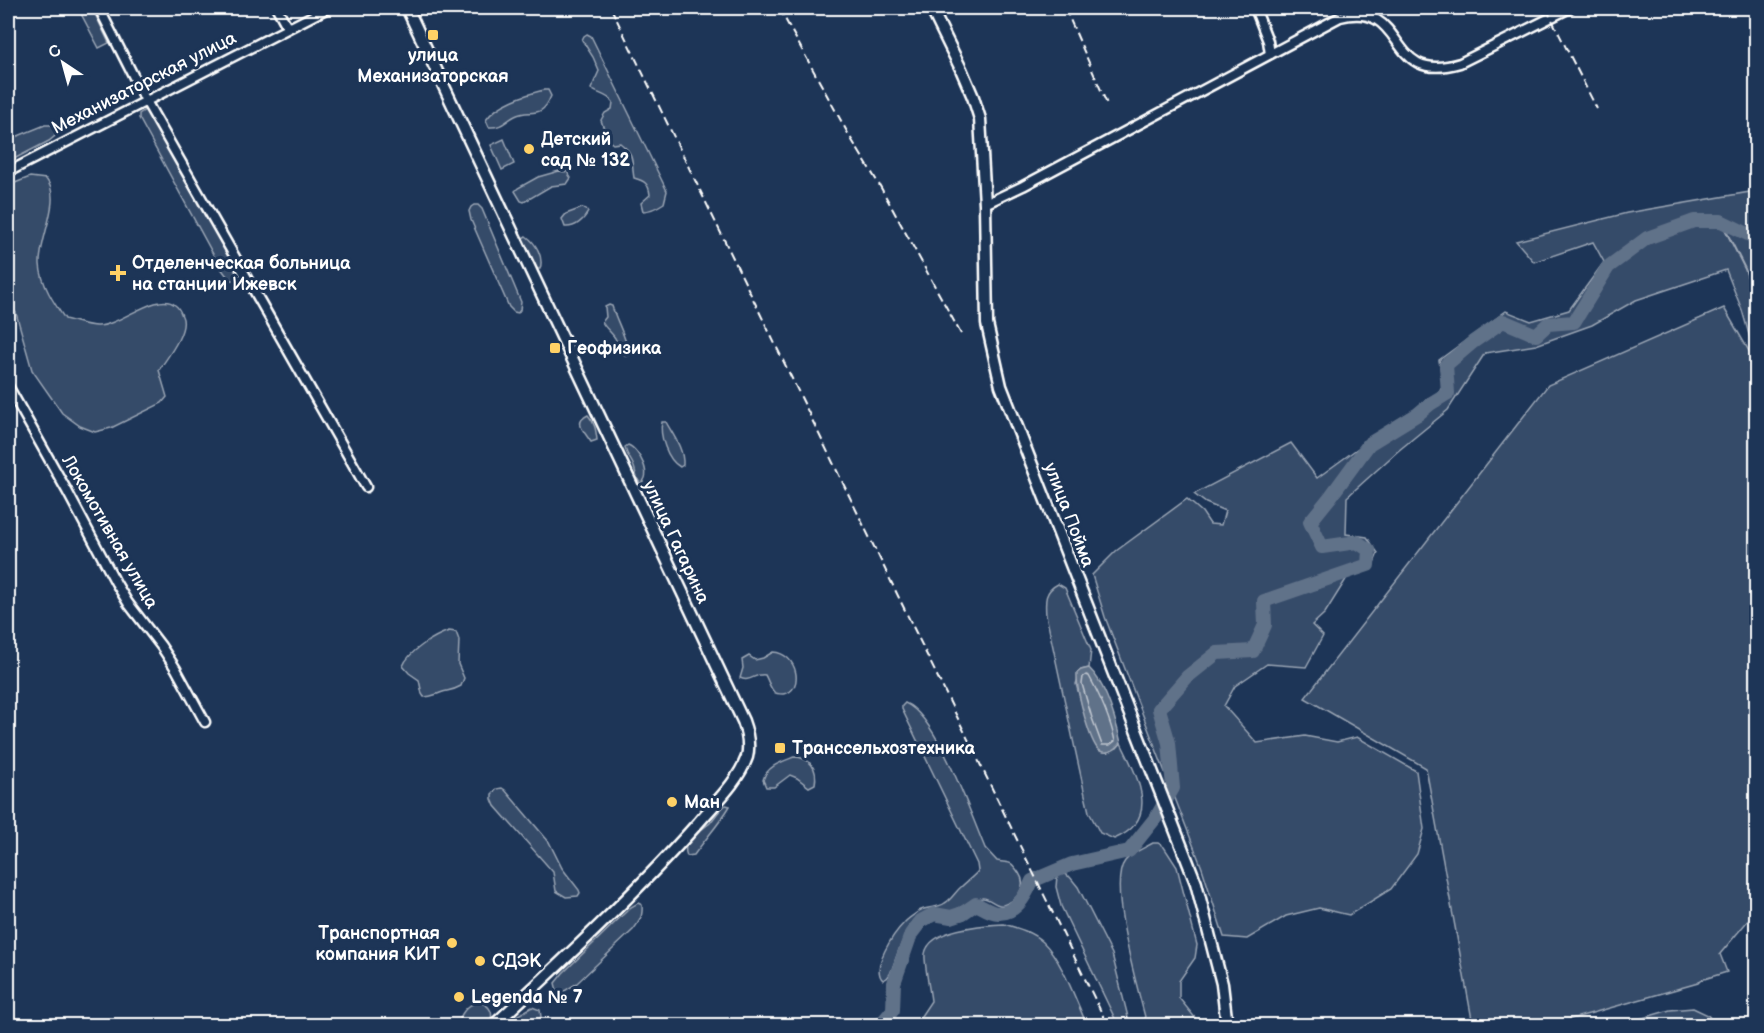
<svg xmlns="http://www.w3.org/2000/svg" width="1764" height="1033" viewBox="0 0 1764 1033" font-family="'Balsamiq Sans',sans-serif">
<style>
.green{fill:#364b69;stroke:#9aa5b4;stroke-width:1.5}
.water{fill:#617289;stroke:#a0aab8;stroke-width:1.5}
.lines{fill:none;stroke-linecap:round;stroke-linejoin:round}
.shore{stroke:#c0c7d0;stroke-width:1.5}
.stream{stroke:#a0aab8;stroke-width:2}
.river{stroke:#617289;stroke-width:14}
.minor-casing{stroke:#fff;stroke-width:13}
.major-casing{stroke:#fff;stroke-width:15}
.minor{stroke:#1d3557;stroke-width:8}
.major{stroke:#1d3557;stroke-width:10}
.rail{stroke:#fff;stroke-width:2;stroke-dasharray:9 4.5;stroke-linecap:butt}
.poi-dot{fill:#ffd166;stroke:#1d3557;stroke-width:2}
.labels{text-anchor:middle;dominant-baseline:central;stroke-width:6;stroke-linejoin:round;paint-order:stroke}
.poi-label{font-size:18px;font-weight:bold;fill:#fff;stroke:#1d3557;text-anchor:start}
.street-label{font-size:18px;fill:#fff;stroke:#1d3557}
</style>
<rect width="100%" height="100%" fill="#1d3557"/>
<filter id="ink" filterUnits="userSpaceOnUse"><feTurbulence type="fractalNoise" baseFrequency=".0167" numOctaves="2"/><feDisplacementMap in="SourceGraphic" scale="12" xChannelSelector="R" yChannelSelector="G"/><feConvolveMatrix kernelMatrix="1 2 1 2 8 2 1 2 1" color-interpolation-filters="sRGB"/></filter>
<g filter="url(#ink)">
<g class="green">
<path d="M78 8H92L109 43 99 48Z"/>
<path d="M587 34 591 36 667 191 664 203C658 207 651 211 643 211L641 203 650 195C649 184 645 181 634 178 631 162 636 155 620 143L613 144 607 139 601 120 605 113 612 109 613 102C608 95 598 94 591 89L599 71 593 57 582 40 584 36Z"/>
<path d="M544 90H548L551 96C541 121 530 108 515 116 505 121 502 128 489 127L486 120C496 104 527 94 544 90Z"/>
<path d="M145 110H149L234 267 237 279 234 280H230L220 267 139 118V114Z"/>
<path d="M45 125H53L56 128 55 136 49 141 8 162V140Z"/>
<path d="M504 139 514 164 502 170 491 145Z"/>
<path d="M559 171 567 172 571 178 567 184 551 186 524 202 521 201 515 191 518 188 538 177Z"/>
<path d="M30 177 46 179C63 199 39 238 40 264 41 284 54 303 65 319 74 321 87 326 97 326 118 327 158 290 175 305 178 307 181 313 182 316 189 330 167 358 159 370L167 397 162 403 111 428 95 432 80 426 62 413 32 370 16 313 8 301V189L15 183Z"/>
<path d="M1756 191V355L1754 352 1742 310 1726 270 1636 300 1592 325 1536 345 1485 353 1448 410 1398 451 1347 497 1346 534 1367 537 1378 553 1371 570 1350 573 1325 613 1312 625 1323 636 1306 667 1267 664 1235 686 1224 706 1257 743 1305 736 1337 742 1357 737 1416 771 1424 829 1417 854 1391 889 1349 915 1319 908 1286 916 1247 939 1224 937 1202 868 1105 617 1092 575 1116 551 1187 499 1202 512 1210 524 1221 525 1225 511 1206 503 1194 494 1291 443 1317 478 1376 435 1435 398 1443 386 1439 360 1506 311 1531 321 1569 310 1604 262 1593 242 1534 262 1516 241 1627 213Z"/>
<path d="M474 205H478L482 209 521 302 520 310 518 313 514 312 509 307 471 220 469 211 471 207Z"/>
<path d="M582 208 586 209 588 212C584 220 575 228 565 227L562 219 566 214Z"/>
<path d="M526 236C536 243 544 257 540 269H536L530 261 521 239Z"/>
<path d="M609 305 612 306C617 323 627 338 629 355L626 356C620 351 619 345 615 338 611 332 605 328 602 322L606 317 605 307Z"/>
<path d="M1724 308 1756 363V911L1720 954 1727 972 1701 980 1698 983 1550 1025H1473L1426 768 1305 698 1548 385Z"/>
<path d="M588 415C595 423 596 430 597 440L591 442C584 431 573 422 588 415Z"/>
<path d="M662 422H666C673 435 684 449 683 465L680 467C667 460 659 435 662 422Z"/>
<path d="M628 445C639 449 654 478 640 483 636 478 636 473 634 467 632 460 626 455 625 447Z"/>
<path d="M1058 584 1065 588 1091 650 1089 668 1081 670 1076 684 1086 719 1097 748H1117L1121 743C1137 776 1162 820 1114 839L1100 833 1089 812 1085 795 1046 615C1045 601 1044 591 1058 584Z"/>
<path d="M449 631 456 632 459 640 458 664 464 678 461 686C452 691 449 690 440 693 434 695 432 697 424 697L422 694 419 680 409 673 403 666C409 651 434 636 449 631Z"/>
<path d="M773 652C798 653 805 691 783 694 780 694 776 694 774 692 770 688 768 680 765 675 755 673 750 683 740 678L743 668 742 660 749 656 755 660 763 658Z"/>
<path d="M905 703C937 716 971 815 985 848L997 861C1011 864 1009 859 1019 873 1028 886 1017 901 1003 905 995 907 990 897 982 898 972 899 962 908 952 911 941 915 933 911 921 917 903 928 898 955 890 974L887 978 883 980C870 968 894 933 904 923 908 918 914 915 919 911 927 906 937 909 945 903 952 899 955 892 961 887 967 881 973 877 978 871L977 864 902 709V706Z"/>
<path d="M794 757C810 757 818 769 815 784L809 787 797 778 790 775 774 787H766L763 780C767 766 781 762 794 757Z"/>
<path d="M502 788 505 790 549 842 562 868 579 890 580 893 578 896 566 897 556 891 553 872 495 806 492 799V794L497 789Z"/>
<path d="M726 805 730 806C720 823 706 838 694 855L687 856C680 840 700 832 710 823 715 817 719 810 726 805Z"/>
<path d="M1153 843H1158L1164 847 1177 867 1197 945 1195 958 1179 981V998L1196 1019 1206 1025H1147C1140 995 1106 885 1125 861 1131 853 1144 848 1153 843Z"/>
<path d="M1062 873 1070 877 1078 887 1112 954 1130 1025H1118L1061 906 1056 887 1057 876Z"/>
<path d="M638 903 642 905C643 916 640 921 633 930L576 984 558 995 555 983 563 973 631 907Z"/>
<path d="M1004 924C1018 928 1032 932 1043 942 1062 960 1076 1001 1087 1025H915L931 1001C930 991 924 963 925 954 929 928 983 925 1004 924Z"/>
<path d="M480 1002C492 1007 494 1014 489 1025H463L460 1018C464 1009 471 1003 480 1002Z"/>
<path d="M532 1007 540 1010 541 1017 535 1025H506L518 1015Z"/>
<path d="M1693 1008 1708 1015 1715 1025H1619L1670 1010Z"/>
</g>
<path class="water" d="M1089 668C1106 684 1116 721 1121 743 1116 750 1104 757 1097 748 1088 736 1076 689 1077 673L1081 670Z"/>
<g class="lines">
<path class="shore" d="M1086 675 1089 676C1100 696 1110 718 1115 741L1110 745H1102L1092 718 1082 684 1083 677Z"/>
<path class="stream" d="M1721 221 1745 269 1756 301"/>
<path class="river" d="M879 1026 893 1010 894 983 911 934 921 921 934 914 951 917 963 913 976 904C983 907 990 913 998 913 1016 914 1026 895 1032 881L1072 864 1129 851 1157 816 1173 788 1169 743 1159 709 1187 677 1217 653 1253 651 1265 625 1264 601 1368 565 1369 550 1357 542 1322 547 1310 522 1331 496 1369 444 1418 414 1430 404 1448 393 1446 365 1473 342 1503 321 1536 335 1548 324 1574 322 1608 267 1647 238 1694 221H1721L1756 238"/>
<g class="minor-casing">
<g id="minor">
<path d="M99 8 146 101 366 487"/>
<path d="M277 8 288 28"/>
<path d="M1255 8 1268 41 1270 54"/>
<path d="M8 172 328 8"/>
<path d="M985 204 1023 186 1340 17C1410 0 1383 86 1460 63L1570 8"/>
<path d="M8 386 67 491 116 583 128 603 161 646 176 669 205 722"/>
</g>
</g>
<g class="major-casing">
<g id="major">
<path d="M407 8 743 721C747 732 750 745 747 757 738 782 715 803 698 823 634 895 564 960 493 1026"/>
<path d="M931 8 961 69 973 97 980 119 985 204 987 324 1001 386 1196 883 1222 984 1227 1026"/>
</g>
</g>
<use href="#minor" class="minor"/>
<use href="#major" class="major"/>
<g class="rail">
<path d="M611 8 1108 1026"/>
<path d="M779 8 850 137 880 186 961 334"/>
<path d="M1065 8 1107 104"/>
<path d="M1546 8 1597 109"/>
</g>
</g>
</g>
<g class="poi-dot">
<rect x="427" y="29" width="12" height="12" rx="3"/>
<circle cx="529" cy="149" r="6"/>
<path d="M115 264h6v6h6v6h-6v6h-6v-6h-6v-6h6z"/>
<rect x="549" y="342" width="12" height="12" rx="3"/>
<rect x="774" y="742" width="12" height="12" rx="3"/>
<circle cx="672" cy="802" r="6"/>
<circle cx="452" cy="943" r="6"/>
<circle cx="480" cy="961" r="6"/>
<circle cx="459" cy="997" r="6"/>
</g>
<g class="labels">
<g class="poi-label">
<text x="433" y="55" text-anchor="middle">улица<tspan x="433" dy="21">Механизаторская</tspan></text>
<text x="541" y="139">Детский<tspan x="541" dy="21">сад № 132</tspan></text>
<text x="132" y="263">Отделенческая больница<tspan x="132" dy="21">на станции Ижевск</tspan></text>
<text x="567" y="348">Геофизика</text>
<text x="792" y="748">Транссельхозтехника</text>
<text x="684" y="802">Ман</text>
<text x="440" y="933" text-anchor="end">Транспортная<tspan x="440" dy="21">компания КИТ</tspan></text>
<text x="492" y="961">СДЭК</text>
<text x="471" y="997">Legenda № 7</text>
</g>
<g class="street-label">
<text transform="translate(144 83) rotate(-27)">Механизаторская улица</text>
<text transform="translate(1069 515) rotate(69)">улица Пойма</text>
<text transform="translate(110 532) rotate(60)">Локомотивная улица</text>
<text transform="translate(676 542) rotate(65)">улица Гагарина</text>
</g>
</g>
<rect width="1764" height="1033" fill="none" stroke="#1d3557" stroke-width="30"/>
<rect x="15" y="15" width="1734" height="1003" fill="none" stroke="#fff" stroke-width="2" filter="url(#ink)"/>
<g transform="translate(63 63) rotate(324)" stroke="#1d3557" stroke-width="4.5" paint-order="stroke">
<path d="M0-4.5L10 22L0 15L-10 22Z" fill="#ffffff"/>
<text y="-9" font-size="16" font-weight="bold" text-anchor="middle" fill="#ffffff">С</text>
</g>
</svg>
